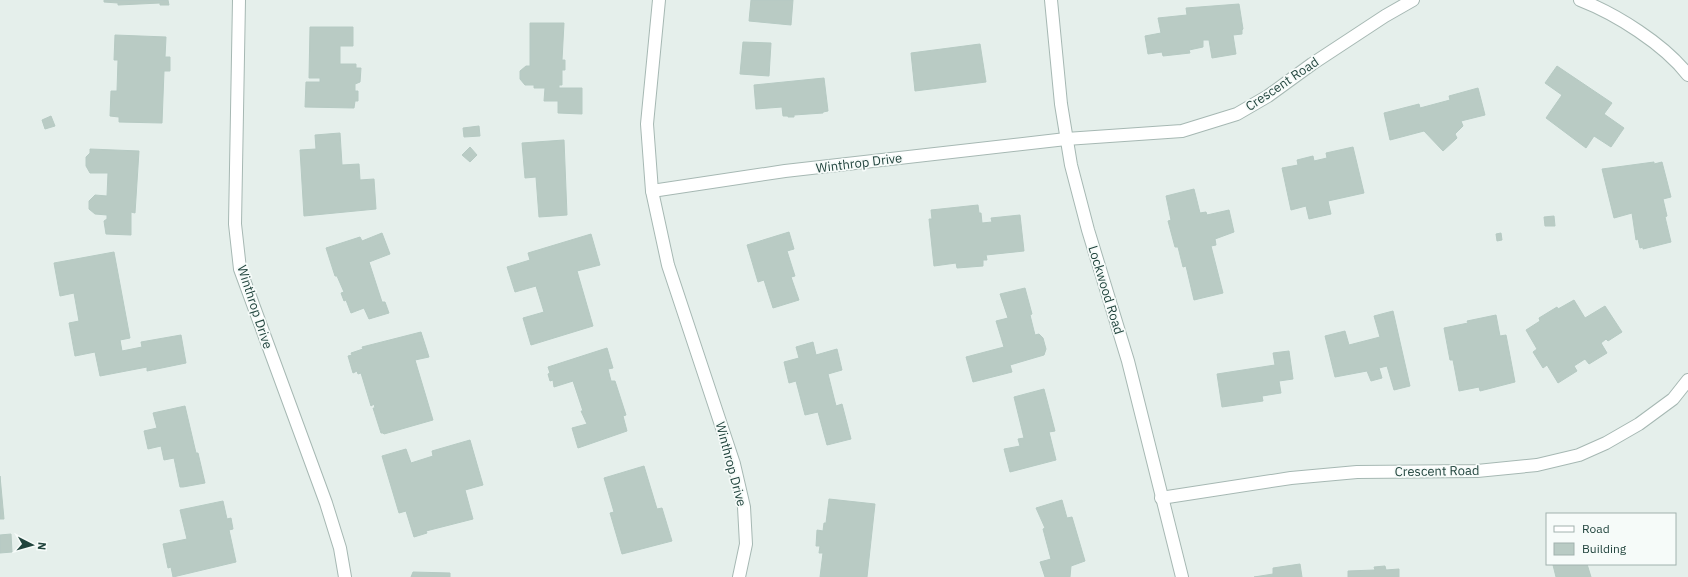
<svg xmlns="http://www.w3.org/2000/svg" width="1688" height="577" viewBox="0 0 1688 577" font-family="'IBM Plex Sans',sans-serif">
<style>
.building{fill:#b9cbc4;stroke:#b6cac3}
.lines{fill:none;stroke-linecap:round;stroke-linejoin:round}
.minor-casing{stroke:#a6b8b3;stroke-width:14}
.minor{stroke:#fff;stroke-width:12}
.labels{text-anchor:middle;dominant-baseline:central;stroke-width:3.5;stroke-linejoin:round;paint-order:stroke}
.street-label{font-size:13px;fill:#21443d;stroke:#f6fbf9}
</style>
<rect width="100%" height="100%" fill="#e5efeb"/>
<g class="building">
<path d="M104 0H168L169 5H160V3L118 5V3L104 2Z"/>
<path d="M751 0H793L791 25 749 21Z"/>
<path d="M1239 4 1243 29 1242 30V34L1233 35 1236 54 1212 58 1209 40H1203V47L1189 50 1190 53 1163 56 1162 52 1148 54 1145 36 1161 33 1158 18 1187 15 1186 8Z"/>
<path d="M530 23H564L562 60H565V70H562V85H559V88H582V114L558 113V101H544L545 88H534V85H525L520 79V71L526 66H530Z"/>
<path d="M310 27H353V46H340V64H356V68H361L360 82 355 84V91H358V101H355L354 108 305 107 306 82H320V78H309Z"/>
<path d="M115 35 166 37 165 57H170V71H164L162 123 119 122V117L110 116 111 91H117L118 60H114Z"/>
<path d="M743 42 771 43 769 76 740 74Z"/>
<path d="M980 44 986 82 915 91 911 53Z"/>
<path d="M1557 66 1612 103 1604 114 1624 128 1611 147 1594 136 1586 148 1546 118 1562 95 1545 83Z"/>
<path d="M824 78 828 111 823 112V113L794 115V117H788V116H783L782 107 756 109 754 85Z"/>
<path d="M1478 88 1485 115 1461 121 1463 126 1455 134 1457 138 1443 151 1424 131 1390 140 1384 113 1419 104 1420 108 1450 100 1449 96Z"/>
<path d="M51 116 55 126 45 129 42 120Z"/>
<path d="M479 126 480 136 464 137 463 128Z"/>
<path d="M340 133 342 165 359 164 360 180 374 179 376 209 304 216 300 150 316 149 315 135Z"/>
<path d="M564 140 567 215 539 217 536 177 525 178 522 143Z"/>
<path d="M470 147 477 155 470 162 462 155Z"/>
<path d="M1353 147 1364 193 1328 201 1331 214 1309 219 1306 206 1291 210 1282 168 1298 165 1297 160 1313 156 1314 161 1327 158 1326 153Z"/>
<path d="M90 149 139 151 135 213 131 212V235L106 234 104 221 107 219V215L95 214 89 209V201L95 195 107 196 108 173H90L86 166V157L90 153Z"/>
<path d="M1654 162V164L1662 162 1671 197 1663 199 1667 216 1665 217 1671 242 1643 249V247L1640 248 1638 239 1636 240 1632 213 1614 218 1602 169Z"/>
<path d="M1194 189 1200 213 1206 212 1207 215 1229 210 1234 232 1215 239 1216 245 1211 246 1223 293 1194 300 1186 266 1183 267 1178 247H1175L1168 221 1171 220 1166 196Z"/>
<path d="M978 205 979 213H981L982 223 992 222 991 218 1020 215 1024 251 986 255 987 260H983V266L957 268 956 263 934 266 929 219H932L931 210Z"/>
<path d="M1554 216 1555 226H1545L1544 217Z"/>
<path d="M789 232 794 249 787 251 795 276 791 277 799 300 773 308 764 280 758 282 747 245Z"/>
<path d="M382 233 390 254 369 262 382 302H385L389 313 369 319 364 308 351 313 346 300 344 301 341 293 344 292 337 276H335L326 248 360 237 362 241Z"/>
<path d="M1501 233 1502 240 1497 241 1496 234Z"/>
<path d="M591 234 600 265 577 271 593 326 531 345 523 318 544 312 536 286 515 292 507 267 530 260 528 253Z"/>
<path d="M114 252 130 338 120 340 122 351 142 347 141 342 181 335 186 363 147 371V367L100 376 95 352 75 356 69 323 79 321 74 293 60 296 54 263Z"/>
<path d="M1025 288 1032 314 1030 315 1035 335 1039 334 1043 338 1046 349 1044 355 1010 365 1012 372 973 382 966 357 1004 347 996 321 1008 318 1000 294Z"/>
<path d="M1574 300 1585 318 1605 306 1622 332 1608 341 1606 339 1601 343 1607 353 1589 364 1585 359 1574 366 1577 371 1558 383 1547 365 1543 368 1533 352 1537 349 1526 330 1540 321 1539 318 1557 307 1558 309Z"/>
<path d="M1393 311 1410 386 1394 390 1387 366 1379 368 1382 378 1371 381 1367 371 1335 377 1325 336 1345 331 1349 345 1380 337 1374 316Z"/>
<path d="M1496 315 1500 336 1506 335 1515 382 1480 391 1479 387 1459 391 1453 360H1450L1444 328 1468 323 1467 321Z"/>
<path d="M421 332 429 357 415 360 433 420 384 434 383 433H381L373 408H375L374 404 371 406 361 373 358 374 357 371 353 373 348 356 352 355 351 353 363 349 362 347Z"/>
<path d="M813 342 816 355 837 349 842 370 828 374 836 406 842 404 851 439 827 445 818 412 805 415 796 381 789 383 784 362 799 358 796 347Z"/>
<path d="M607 348 613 368 608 369 611 381H615L626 415 623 416 627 431 578 448 572 428 587 424 581 411H583L573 381 554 387 553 380 550 381 548 374 550 373 548 367Z"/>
<path d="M1289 351 1293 379 1279 381 1281 393 1262 396 1263 401 1222 407 1217 374 1275 365 1273 353Z"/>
<path d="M1044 389 1055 431 1049 432 1056 460 1010 472 1004 449 1020 446 1018 439 1024 438 1014 397Z"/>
<path d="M185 406 196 453H198L205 483 183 487H180L174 458 164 460 161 446 148 449 144 431 157 428 153 413Z"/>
<path d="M470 440 483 485 465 490 473 519 426 531 427 533 414 537 406 511 399 513 382 456 406 449 411 463 433 456 432 451Z"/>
<path d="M644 466 657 509 662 508 672 541 622 554 610 513 614 512 604 478Z"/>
<path d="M0 476 4 519H0Z"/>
<path d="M829 499 875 504 867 577H820L823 553H819L820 546H816L817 530 823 531 824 523H826Z"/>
<path d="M1062 500 1067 518 1072 517 1085 561 1071 566 1070 577H1045L1040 562 1051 559 1043 529 1045 528 1036 508Z"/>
<path d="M223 501 227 519 231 518 233 529 229 530 236 562 173 577 171 567 168 568 163 544 187 539 180 510Z"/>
<path d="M11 534 12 552 0 553V535Z"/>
<path d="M1300 564 1302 577H1254L1273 574V568Z"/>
<path d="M1558 564H1587L1591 577H1556L1553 565Z"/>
<path d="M1385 566 1386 570 1399 569V577H1348V571L1375 570 1374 567Z"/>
<path d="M413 572 450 573V577H411Z"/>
</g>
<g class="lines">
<g class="minor-casing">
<g id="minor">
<path d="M239 0 235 224 240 269 326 503 340 548 345 577"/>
<path d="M659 0 647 124 652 191 668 265 734 464 744 507 746 544 739 577"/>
<path d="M1051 0 1061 104 1071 165 1088 230 1128 361 1182 577"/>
<path d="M1580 0C1616 14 1664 44 1688 75"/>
<path d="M652 191 785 171 1066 139 1182 131 1237 114 1268 96 1312 64 1385 16 1413 0"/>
<path d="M1161 498 1291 478 1357 472 1477 471 1537 465 1579 455 1606 443 1639 424 1673 399 1688 380"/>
</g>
</g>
<use href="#minor" class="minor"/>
</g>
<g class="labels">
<g class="street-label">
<text transform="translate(1282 84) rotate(-34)">Crescent Road</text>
<text transform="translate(859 163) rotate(-7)">Winthrop Drive</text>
<text transform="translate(1106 290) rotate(73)">Lockwood Road</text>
<text transform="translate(255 307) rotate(72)">Winthrop Drive</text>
<text transform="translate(731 464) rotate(75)">Winthrop Drive</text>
<text transform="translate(1437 471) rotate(-1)">Crescent Road</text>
</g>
</g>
<rect x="1546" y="513" width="130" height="52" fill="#f6fbf9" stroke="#a1b2ae"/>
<rect x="1554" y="526" width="20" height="6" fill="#ffffff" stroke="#a1b2ae"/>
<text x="1582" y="533" font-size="12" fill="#21443d">Road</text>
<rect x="1554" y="543" width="20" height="12" fill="#b9cbc4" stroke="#a1b2ae"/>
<text x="1582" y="553" font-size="12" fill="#21443d">Building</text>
<g transform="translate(32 545) rotate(96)" stroke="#f6fbf9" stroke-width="3" paint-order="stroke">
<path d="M0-3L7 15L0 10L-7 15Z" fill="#21443d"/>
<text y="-6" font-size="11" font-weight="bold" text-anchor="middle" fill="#21443d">N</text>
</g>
</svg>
